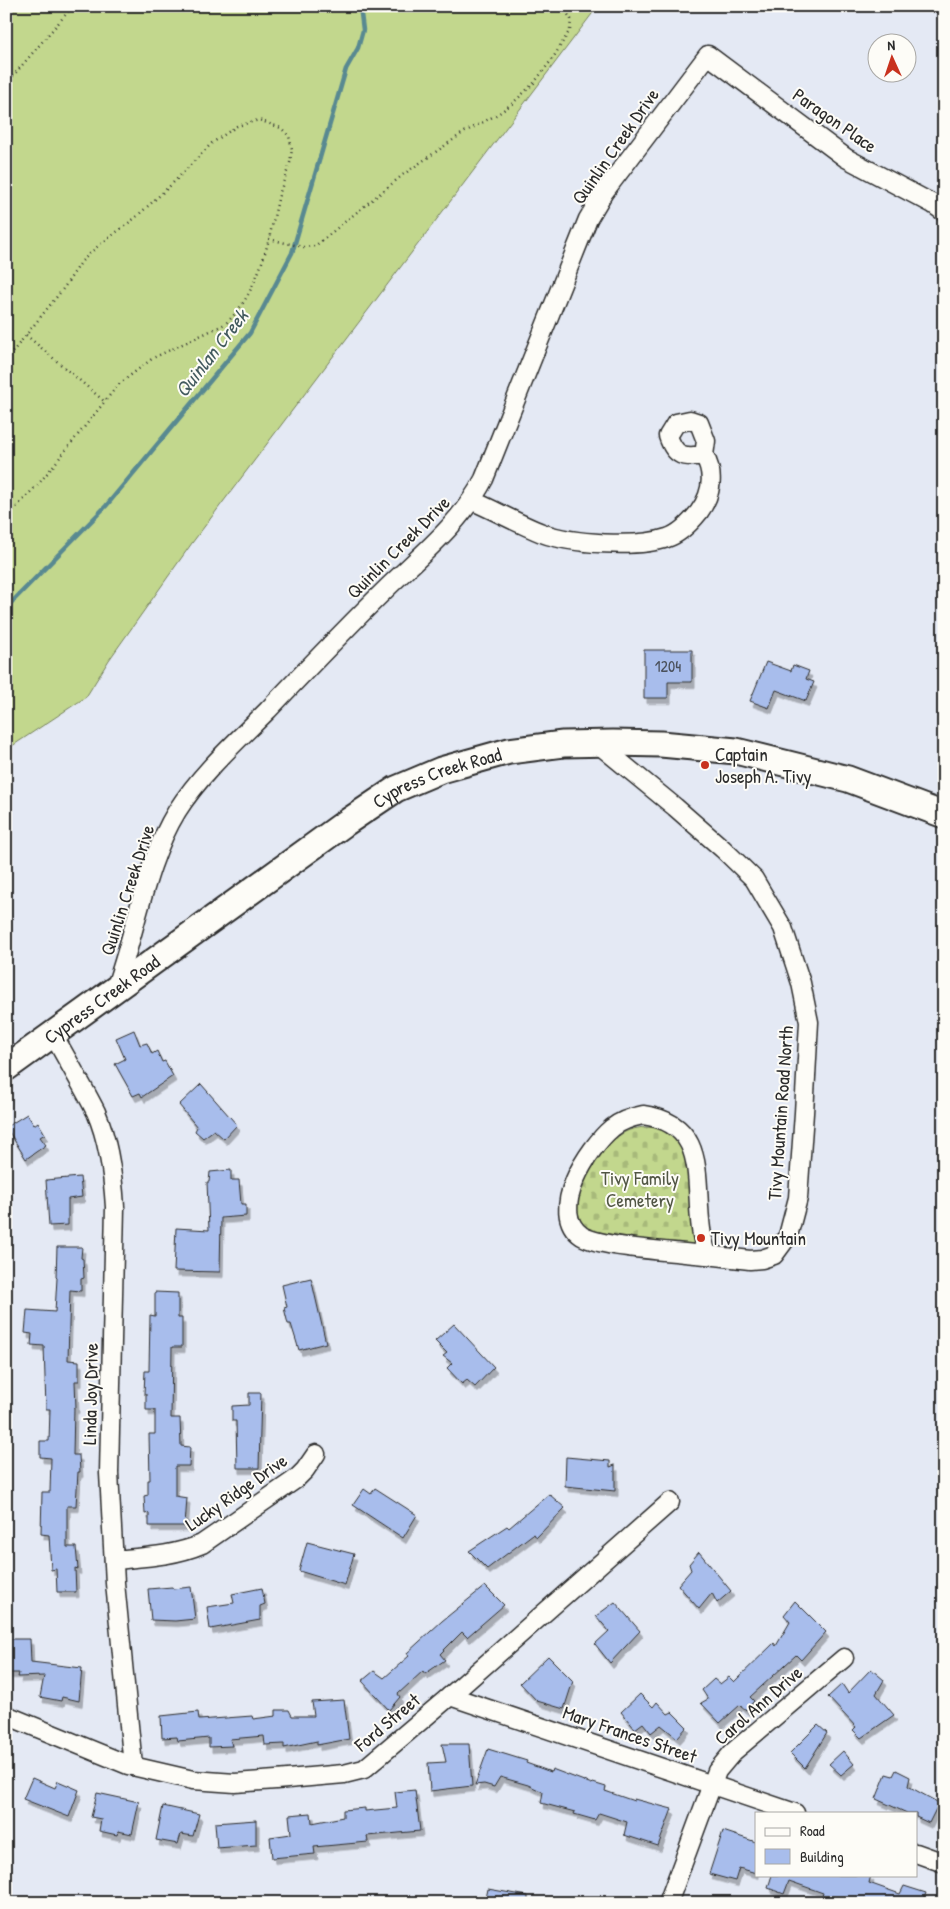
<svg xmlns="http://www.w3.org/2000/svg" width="950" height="1909" viewBox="0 0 950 1909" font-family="'Patrick Hand',sans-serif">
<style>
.grass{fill:#c2d78d;stroke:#76815c}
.cemetery{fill:url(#cemetery-stones);stroke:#76815c}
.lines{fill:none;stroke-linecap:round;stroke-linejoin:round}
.stream{stroke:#598991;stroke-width:4.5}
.building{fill:#a8bdec;stroke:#2b2b2b;filter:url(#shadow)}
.street-casing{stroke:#2b2b2b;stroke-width:21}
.secondary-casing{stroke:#2b2b2b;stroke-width:29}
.path{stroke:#2b2b2b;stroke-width:2.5;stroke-dasharray:1 4;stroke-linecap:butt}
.street{stroke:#fdfcf7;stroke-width:18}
.secondary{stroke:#fdfcf7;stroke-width:25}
.poi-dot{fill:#c8321e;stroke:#fdfcf7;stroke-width:2}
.labels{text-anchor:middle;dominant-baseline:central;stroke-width:4;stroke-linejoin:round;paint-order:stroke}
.number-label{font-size:16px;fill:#4a505b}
.street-label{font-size:19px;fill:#2b2b2b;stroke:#fdfcf7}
.poi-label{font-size:19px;fill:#2b2b2b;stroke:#fdfcf7;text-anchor:start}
.park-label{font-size:19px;fill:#515644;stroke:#fdfcf7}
.water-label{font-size:20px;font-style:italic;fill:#425a5e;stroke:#fdfcf7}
</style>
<defs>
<pattern id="cemetery-stones" width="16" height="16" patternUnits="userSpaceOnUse" patternTransform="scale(1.25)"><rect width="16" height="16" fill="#c2d78d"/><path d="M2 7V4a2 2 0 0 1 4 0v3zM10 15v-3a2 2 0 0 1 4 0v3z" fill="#a7b97a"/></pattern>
<filter id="shadow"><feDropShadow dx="3" dy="5.5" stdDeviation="0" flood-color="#0004"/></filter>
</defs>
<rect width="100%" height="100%" fill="#e4e9f4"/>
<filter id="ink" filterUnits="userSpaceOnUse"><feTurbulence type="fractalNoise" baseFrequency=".02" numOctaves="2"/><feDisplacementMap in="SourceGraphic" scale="10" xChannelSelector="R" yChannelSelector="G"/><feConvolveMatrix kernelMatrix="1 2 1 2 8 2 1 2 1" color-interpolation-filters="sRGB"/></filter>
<g filter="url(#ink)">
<path class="grass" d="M6 6H598L192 543 109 660 86 697 6 750Z"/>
<path class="cemetery" d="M644 1127 659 1128 671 1135 683 1146 689 1161 700 1249 595 1233C588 1229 581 1224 579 1216 569 1188 601 1145 625 1132 630 1129 638 1128 644 1127Z"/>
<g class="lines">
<path class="stream" d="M6 608 106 506 250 333 292 253 346 69 358 48 363 30 360 6"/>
</g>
<g class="building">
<path d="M644 650H692V682H668V698H644Z"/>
<path d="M766 662 791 671 793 665 809 671 806 679 814 682 806 701 776 690 769 708 750 701Z"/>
<path d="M134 1030 140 1045 147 1043 152 1054 157 1051 162 1062 165 1061 173 1076 142 1097 140 1093 133 1096 115 1064 125 1059 116 1038Z"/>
<path d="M201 1084 237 1125 224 1139 214 1130 203 1138 195 1131 197 1127 179 1105Z"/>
<path d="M27 1114 34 1125 38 1122 45 1134 40 1137 46 1145 26 1159 6 1127Z"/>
<path d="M231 1170V1180H239L241 1204H246V1216L221 1218 220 1272 174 1271 176 1228 209 1230 207 1182H209L210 1172Z"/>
<path d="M80 1177 82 1197 68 1199V1225L49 1226 46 1180Z"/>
<path d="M57 1247H82L81 1258 83 1259 84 1278 81 1279V1291L70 1290 68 1360 79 1361V1381H75L76 1408H74L73 1455H79L80 1472H78L76 1506H67V1547H76L78 1569 75 1568 76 1592H57L56 1569 51 1570 49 1535 41 1534 42 1492H50L51 1458 40 1457V1441H49L50 1409H46L44 1346 31 1345 32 1334 25 1333 27 1310 55 1312 57 1278 56 1277Z"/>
<path d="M311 1278 326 1343 299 1350 291 1324H288L284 1308 287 1307 282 1285Z"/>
<path d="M155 1292 178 1293V1318H182V1347H172L171 1418H180L181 1446 190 1447 189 1466H175V1496L187 1498 185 1526H149V1513L145 1514 144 1496 148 1495V1480H150L149 1434H155V1410H146V1394H144L145 1371H149L150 1315 155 1316Z"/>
<path d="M454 1324 494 1367 475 1387 467 1380 462 1384 447 1368 452 1363 443 1356 447 1353 435 1341Z"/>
<path d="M249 1393H261L259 1468H237L236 1421H232V1406L249 1405Z"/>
<path d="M566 1457 610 1461V1467L615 1465V1491L565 1486Z"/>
<path d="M375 1488 417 1515 403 1538 353 1505 364 1489 371 1494Z"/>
<path d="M549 1494 565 1508 537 1537 533 1534 487 1569 469 1551 507 1526 509 1528Z"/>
<path d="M307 1542 354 1554 345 1585 299 1571Z"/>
<path d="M699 1552 731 1591 717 1603 712 1593 699 1609 678 1585 691 1570 689 1564Z"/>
<path d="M485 1586 504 1605 467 1637 462 1632 440 1654 445 1660 425 1674 423 1671 398 1694 400 1697 389 1710 362 1681 374 1671 384 1678 409 1656 407 1653 442 1621Z"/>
<path d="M172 1587 173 1589 191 1587 195 1619 175 1621 151 1620 148 1589Z"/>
<path d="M262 1588 265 1604 260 1606V1620L210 1629 207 1607 234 1603 232 1594Z"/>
<path d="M795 1601 826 1632 801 1660 796 1655 750 1697 754 1701 746 1710 740 1705 720 1723 701 1703 708 1699 702 1690 714 1679 720 1684 729 1677 734 1682 774 1643 776 1646 790 1622 784 1615Z"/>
<path d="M615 1602 640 1631 610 1663 595 1644 609 1631 596 1616Z"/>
<path d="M6 1639H30L31 1662 82 1668 79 1701 62 1697 61 1701 40 1697 44 1676 18 1677 19 1673H6Z"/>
<path d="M548 1656 573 1681 564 1709 537 1701 520 1683Z"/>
<path d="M871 1669 884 1680 876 1694 894 1715 861 1738 853 1730 856 1727 828 1697 842 1684 848 1693Z"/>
<path d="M640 1694 653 1707 657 1702 668 1714 672 1712 687 1727 677 1738 661 1725 651 1733 643 1723 635 1729 621 1712Z"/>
<path d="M344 1700 349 1739 317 1745V1741L284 1748V1744L265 1745 264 1736 230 1739 232 1746 209 1747V1738L178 1741 177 1737 162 1738 161 1716 198 1712 199 1720 252 1716 253 1719 276 1716V1710H289L292 1716H314L312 1702Z"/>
<path d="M818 1725 827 1733 805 1768 790 1753Z"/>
<path d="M442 1744H469L472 1786 430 1791 428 1763 446 1762Z"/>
<path d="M488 1749 527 1761 526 1763 551 1772 552 1769 592 1784 593 1783 606 1787 605 1791 634 1801V1799L672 1809 658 1846 624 1835 627 1822 599 1813 595 1820 574 1814 575 1812 541 1803 543 1792 528 1785 500 1777 494 1787 484 1784 475 1785Z"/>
<path d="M843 1751 854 1764 841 1775 829 1764Z"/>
<path d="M896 1770 910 1777 908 1786 939 1803 929 1823 916 1817V1813H907L876 1799 886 1774 893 1776Z"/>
<path d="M32 1778 55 1788 58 1781 79 1790 69 1817 23 1799Z"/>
<path d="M415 1790 420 1831 367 1836 368 1842 314 1847 315 1854 272 1858 270 1837 291 1834 289 1815 311 1813 312 1823 343 1817V1810L365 1808V1811L397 1808 395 1792Z"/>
<path d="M97 1793 139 1802 132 1834 118 1831 117 1835 99 1831 101 1819 91 1817Z"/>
<path d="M163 1806 199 1814 193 1836 181 1834 178 1844 156 1840Z"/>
<path d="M256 1820V1845L217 1848 215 1823Z"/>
<path d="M723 1831 756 1842V1873L739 1868 735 1881 709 1874Z"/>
<path d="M772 1875H871L869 1883 900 1894 904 1886 926 1893 922 1903H837L822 1896 823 1893 789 1881 784 1894 768 1888Z"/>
<path d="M488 1889 528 1896V1903H485Z"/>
</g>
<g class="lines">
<g class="street-casing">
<g id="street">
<path d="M690 420 699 423 706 441 704 455C684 458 675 457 668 436L676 423Z"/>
<path d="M473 501C496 511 519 524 542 533 571 544 638 548 667 538 680 534 691 522 699 512 712 494 715 474 704 455"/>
<path d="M597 743 675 807 723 849 754 879 783 928 801 983 809 1022 804 1113 798 1198 788 1236 774 1255 762 1259 750 1260 707 1255"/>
<path d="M115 989C136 932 145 863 177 811 201 773 236 742 268 710 307 669 346 628 387 588 422 554 461 523 484 479L588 219 604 192 708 55 846 158 933 204 944 212"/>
<path d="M53 1034C67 1060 83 1086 96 1112 109 1142 113 1175 115 1207L109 1473 115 1583 133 1766"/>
<path d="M643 1115C709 1124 694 1180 701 1229 702 1238 705 1247 707 1255 680 1252 602 1248 582 1236 546 1212 589 1147 612 1128 620 1121 633 1117 643 1115Z"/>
<path d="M114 1560C144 1557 174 1556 202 1544L296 1479 305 1470 316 1454"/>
<path d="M450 1696 795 1813"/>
<path d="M6 1715 128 1765 193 1780 235 1783 276 1780 344 1774 364 1769 450 1696 670 1502"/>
<path d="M916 1853 944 1863"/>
<path d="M668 1903 717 1771 733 1752 844 1658"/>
</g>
</g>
<g class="secondary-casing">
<g id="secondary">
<path id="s1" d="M6 1068 344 824 396 789 441 770 509 751 563 744 613 743 661 744 736 751 848 779 944 815"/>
</g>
</g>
<g class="path">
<path d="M6 84 73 6"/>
<path d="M26 335 104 401"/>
<path d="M6 360 63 289 82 261 97 247 135 218 172 184 212 143 237 126 259 120 281 128 289 136 292 149 290 163 279 195 269 239 303 247 315 246 404 174 463 133 498 114 513 103 534 83 553 58 570 30 571 19 562 6"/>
<path d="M6 518 41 481 118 385 153 358 225 324C249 303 261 269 269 239"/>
</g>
<use href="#street" class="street"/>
<use href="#secondary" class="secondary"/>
</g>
</g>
<g class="poi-dot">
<circle cx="705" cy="765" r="5"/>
<circle cx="701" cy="1238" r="5"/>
</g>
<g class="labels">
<g class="number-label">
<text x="668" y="666">1204</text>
</g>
<g class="street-label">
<text transform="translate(835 120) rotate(35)">Paragon Place</text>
<text transform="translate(615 146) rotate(-55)">Quinlin Creek Drive</text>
<text transform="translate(398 547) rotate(-45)">Quinlin Creek Drive</text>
<text stroke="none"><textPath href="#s1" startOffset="522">Cypress Creek Road</textPath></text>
<text transform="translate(127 890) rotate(-72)">Quinlin Creek Drive</text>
<text stroke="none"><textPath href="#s1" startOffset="118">Cypress Creek Road</textPath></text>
<text transform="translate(780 1113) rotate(-86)">Tivy Mountain Road North</text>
<text transform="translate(90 1394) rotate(-89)">Linda Joy Drive</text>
<text transform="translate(236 1492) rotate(-35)">Lucky Ridge Drive</text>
<text transform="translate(758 1705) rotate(-41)">Carol Ann Drive</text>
<text transform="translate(387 1722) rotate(-40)">Ford Street</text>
<text transform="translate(630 1734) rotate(19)">Mary Frances Street</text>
</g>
<g class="poi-label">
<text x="715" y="754">Captain<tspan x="715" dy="22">Joseph A. Tivy</tspan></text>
<text x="711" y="1238">Tivy Mountain</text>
</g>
<g class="park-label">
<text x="640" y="1178">Tivy Family<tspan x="640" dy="22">Cemetery</tspan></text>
</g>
<g class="water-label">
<text transform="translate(211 353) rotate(-52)">Quinlan Creek</text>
</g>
</g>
<rect width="950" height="1909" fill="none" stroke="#fdfcf7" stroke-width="25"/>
<rect x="12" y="12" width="925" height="1884" fill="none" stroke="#2b2b2b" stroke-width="2" filter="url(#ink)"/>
<rect x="755" y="1812" width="162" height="65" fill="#fdfcf7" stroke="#a9a8a5"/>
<rect x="765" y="1828" width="25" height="8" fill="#fdfcf7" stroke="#a9a8a5"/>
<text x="800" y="1836" font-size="15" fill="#2b2b2b">Road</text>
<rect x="765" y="1849" width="25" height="15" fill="#a8bdec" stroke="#a9a8a5"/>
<text x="800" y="1862" font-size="15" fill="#2b2b2b">Building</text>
<g transform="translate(892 58) rotate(357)"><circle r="24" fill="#fdfcf7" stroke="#a9a8a5"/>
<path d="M0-4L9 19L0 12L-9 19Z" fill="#c8321e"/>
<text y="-8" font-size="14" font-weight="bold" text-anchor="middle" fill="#2b2b2b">N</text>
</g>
</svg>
